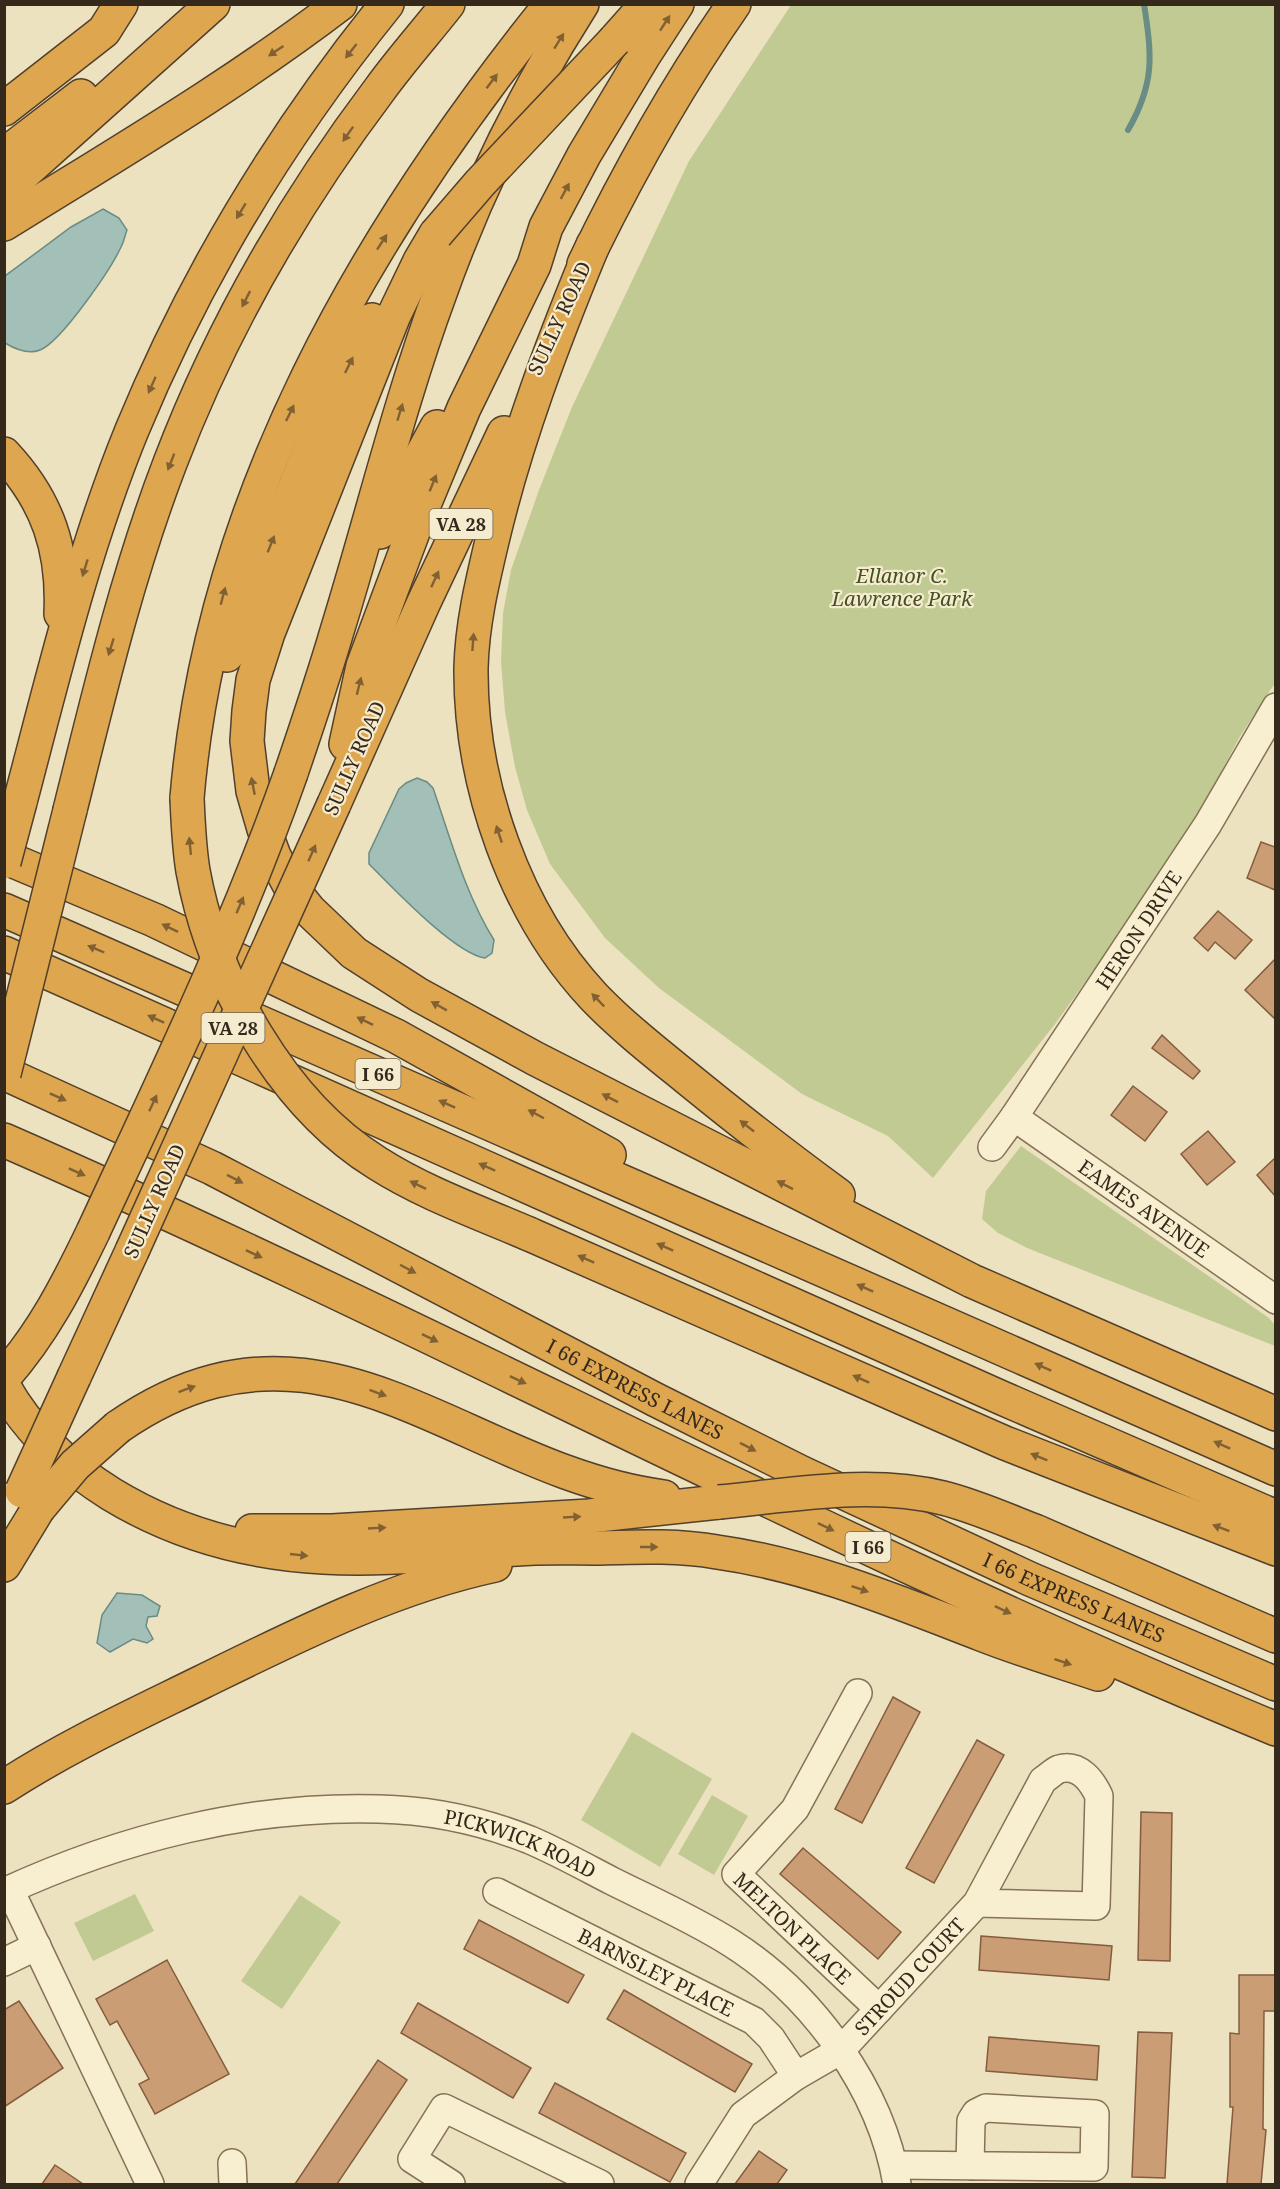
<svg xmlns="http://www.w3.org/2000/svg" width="1280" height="2189" viewBox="0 0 1280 2189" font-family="'Noto Serif',serif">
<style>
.green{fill:#c1ca93}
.water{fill:#a2bfb8;stroke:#698c85;stroke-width:1.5}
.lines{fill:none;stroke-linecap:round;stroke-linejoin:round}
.stream{stroke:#698c85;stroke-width:6}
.building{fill:#cb9d75;stroke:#845d3e;stroke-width:1.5}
.minor-casing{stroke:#857257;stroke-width:30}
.highway-casing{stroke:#52402c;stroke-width:36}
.minor{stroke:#f8efd1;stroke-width:27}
.highway{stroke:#dda64f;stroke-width:33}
.highway-bridge-casing{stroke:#52402c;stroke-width:36;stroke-linecap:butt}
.highway-bridge{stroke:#dda64f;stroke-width:33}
.oneway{fill:#816133}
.labels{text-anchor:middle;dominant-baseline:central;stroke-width:4.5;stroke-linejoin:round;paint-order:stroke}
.shield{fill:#f5ebce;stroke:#6f6351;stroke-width:1.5}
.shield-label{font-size:18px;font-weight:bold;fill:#35291c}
.street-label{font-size:20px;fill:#35291c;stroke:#f5ebce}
.park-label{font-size:20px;font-style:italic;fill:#435123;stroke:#f5ebce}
</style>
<rect width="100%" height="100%" fill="#ede2bf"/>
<g class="green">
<path d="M791 5H1275V683L1239 738 1196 820 1155 885 1055 1024 933 1178 888 1136 802 1094 659 988 605 938 550 864 527 810 515 767 505 712 501 661 503 613 511 570 539 490 572 407 689 161Z"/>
<path d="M1021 1146 1269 1318 1275 1325V1346L1027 1248 998 1233 982 1219 986 1191Z"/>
<path d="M632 1732 712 1779 660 1867 581 1820Z"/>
<path d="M712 1795 748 1816 714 1875 678 1854Z"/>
<path d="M135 1894 154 1931 93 1961 74 1923Z"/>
<path d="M300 1895 341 1922 282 2009 241 1981Z"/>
</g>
<g class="water">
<path d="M103 209 119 218 127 230C125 235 124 242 121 247 111 269 61 342 40 350 28 355 15 349 5 343V276L71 227Z"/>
<path d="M417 778 427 782 433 788C451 840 465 893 494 940L492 953 485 958C455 954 393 888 369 864V853L399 789 406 783Z"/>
<path d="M117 1593 142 1595 160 1606 157 1616 148 1617 146 1626 153 1639 147 1643 133 1639 110 1652 97 1643 102 1615Z"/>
</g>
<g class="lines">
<path class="stream" d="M1128 130C1155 83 1152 56 1144 4"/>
</g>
<g class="building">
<path d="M1261 842 1275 847V890L1247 878Z"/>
<path d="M1218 911 1252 940 1235 959 1215 942 1208 951 1194 938Z"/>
<path d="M1275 959V1019L1245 990Z"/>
<path d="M1162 1035 1200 1071 1193 1079 1152 1048Z"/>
<path d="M1133 1086 1167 1112 1145 1141 1111 1115Z"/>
<path d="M1208 1131 1235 1162 1207 1185 1181 1154Z"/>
<path d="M1275 1158V1196L1257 1175Z"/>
<path d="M893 1697 920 1712 862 1823 835 1809Z"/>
<path d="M977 1740 1004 1755 934 1883 906 1868Z"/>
<path d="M1141 1812 1172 1813 1170 1961 1138 1960Z"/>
<path d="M803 1848 901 1932 878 1959 780 1874Z"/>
<path d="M479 1920 584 1975 568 2003 464 1949Z"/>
<path d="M981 1936 1112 1946 1109 1980 979 1970Z"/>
<path d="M167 1960 229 2074 155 2114 139 2084 149 2079 117 2021 110 2025 96 1999Z"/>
<path d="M1239 1975H1275V2011H1264L1263 2129 1266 2130 1261 2184H1227L1233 2107H1230V2033L1239 2034Z"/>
<path d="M624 1990 752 2064 735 2092 607 2019Z"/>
<path d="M19 2001 63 2068 4 2107V2010Z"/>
<path d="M418 2003 531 2068 513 2098 401 2033Z"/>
<path d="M1138 2032 1172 2033 1165 2178 1132 2177Z"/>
<path d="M989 2037 1099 2046 1097 2080 986 2071Z"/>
<path d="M378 2060 407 2080 337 2184H295Z"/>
<path d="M555 2083 686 2153 670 2182 539 2113Z"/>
<path d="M759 2151 787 2170 777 2184H735Z"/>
<path d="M55 2165 83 2184H42Z"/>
</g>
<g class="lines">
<g class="minor-casing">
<g id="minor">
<path id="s1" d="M1014 1117 1276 1300"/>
<path id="s2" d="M992 1147 1014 1117 1208 824 1276 707"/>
<path id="s3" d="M858 1693 795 1809 736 1874 879 2009"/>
<path d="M10 1890 150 2184"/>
<path id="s4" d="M4 1892C121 1838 250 1805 379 1809 431 1810 482 1821 530 1840 558 1852 585 1867 612 1881 652 1901 693 1919 731 1943 813 1995 881 2089 897 2184"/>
<path id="s5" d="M497 1892 754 2021 771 2038 796 2076"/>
<path d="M4 1962 37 1946"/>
<path d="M232 2163 233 2184"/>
<path d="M894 2165 1094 2167 1095 2114 986 2108 976 2113 971 2121 970 2166"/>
<path d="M451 2184 412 2159 444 2108 600 2184"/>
<path id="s6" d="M699 2184 743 2115 796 2076 841 2050 977 1903 1043 1780C1048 1777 1054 1771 1059 1769 1079 1763 1092 1781 1099 1796L1096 1906 977 1903"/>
</g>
</g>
<g class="highway-casing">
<g id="highway">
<path d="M615 40 647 4"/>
<path d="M4 109 104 31 121 4"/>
<path d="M4 155 81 96"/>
<path d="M4 191 213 4"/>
<path d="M4 224C118 153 234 85 340 4"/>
<path d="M436 234 420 261 394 315 268 633 253 680 249 711 247 741 253 791 264 829 274 856 290 886 309 910 354 953 419 995 536 1059 972 1281 1276 1414"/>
<path d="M593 245C553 342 516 439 492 541 482 583 472 625 471 668 470 784 515 913 594 997 623 1027 655 1052 687 1078 736 1118 786 1157 838 1195"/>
<path d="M584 264C627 175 677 86 734 4"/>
<path d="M4 454C48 501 64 550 61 614"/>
<path d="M380 532 437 427"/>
<path d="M227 655 318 430 349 363 372 320"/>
<path d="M346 744 363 666 416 524 464 408 534 265 546 227 584 155 644 55 677 4"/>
<path d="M291 773C307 726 323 679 337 631 372 518 399 404 440 293 476 192 524 95 582 4"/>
<path d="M187 798C212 498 365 235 551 4"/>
<path d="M20 802C53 677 83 550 132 430 196 275 281 135 387 4"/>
<path d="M334 804 424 602 504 433"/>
<path d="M70 810C99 694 127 575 170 463 221 329 294 203 380 89 401 60 426 32 448 4"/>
<path d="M4 857 154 920 396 1036 609 1155"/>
<path d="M4 910 1276 1469"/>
<path d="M4 953 1002 1398 1276 1517"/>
<path id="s7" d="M4 1073 212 1168 656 1400 802 1473 1030 1579 1276 1684"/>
<path d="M4 1140C432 1327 843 1551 1276 1729"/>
<path d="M529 1234 1005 1443 1276 1549"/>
<path d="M4 1377C43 1333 68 1284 93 1232"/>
<path d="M74 1377 132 1251"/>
<path d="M4 1387C29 1432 68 1467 111 1494 175 1533 249 1553 323 1557 388 1561 453 1552 517 1549 543 1547 568 1548 594 1548 635 1547 676 1545 717 1552 809 1565 895 1601 981 1634 1019 1649 1059 1661 1098 1674"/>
<path d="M118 1427C324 1284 463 1471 664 1497"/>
<path d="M252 1531H332L589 1516 719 1502"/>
<path d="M1037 1532 1276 1636"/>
<path d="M4 1565 38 1509"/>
<path d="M4 1787C67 1746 135 1715 202 1682 296 1636 392 1587 495 1565"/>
</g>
</g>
<use href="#minor" class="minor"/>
<use href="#highway" class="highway"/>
<g class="highway-bridge-casing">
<g id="highway-bridge">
<path d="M436 234 480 183 615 40"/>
<path d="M187 798C188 822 189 847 193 871 213 980 281 1103 377 1163 424 1193 478 1212 529 1234"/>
<path d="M4 862 20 802"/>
<path d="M4 1074 70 810"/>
<path d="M93 1232C163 1081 236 930 291 773"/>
<path d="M132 1251 334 804"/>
<path d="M22 1491 74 1377"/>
<path d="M719 1502C792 1495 870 1480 943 1498 975 1506 1006 1520 1037 1532"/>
<path d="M38 1509 75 1465 118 1427"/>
</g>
</g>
<use href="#highway-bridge" class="highway-bridge"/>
</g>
<defs><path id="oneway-solid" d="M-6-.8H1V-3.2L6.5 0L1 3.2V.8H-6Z" transform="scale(1.5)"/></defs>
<g class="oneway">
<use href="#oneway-solid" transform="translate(665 23) rotate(-57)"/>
<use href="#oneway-solid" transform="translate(559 41) rotate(-58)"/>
<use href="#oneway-solid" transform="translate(276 51) rotate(146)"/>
<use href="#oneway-solid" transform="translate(351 51) rotate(128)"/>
<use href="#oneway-solid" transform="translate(492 81) rotate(-53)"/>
<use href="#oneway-solid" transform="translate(348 134) rotate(125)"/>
<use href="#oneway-solid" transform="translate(565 191) rotate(-62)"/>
<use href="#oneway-solid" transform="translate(241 211) rotate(121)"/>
<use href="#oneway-solid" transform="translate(382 242) rotate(-57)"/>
<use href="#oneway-solid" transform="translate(246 299) rotate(117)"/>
<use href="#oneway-solid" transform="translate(349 365) rotate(-64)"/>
<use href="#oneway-solid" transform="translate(152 385) rotate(114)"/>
<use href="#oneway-solid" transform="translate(400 412) rotate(-73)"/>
<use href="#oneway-solid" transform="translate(290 413) rotate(-64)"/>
<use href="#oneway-solid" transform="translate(171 462) rotate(111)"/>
<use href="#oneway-solid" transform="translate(433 483) rotate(-68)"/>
<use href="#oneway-solid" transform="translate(271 544) rotate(-68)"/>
<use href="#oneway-solid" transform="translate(85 568) rotate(107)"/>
<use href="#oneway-solid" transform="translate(435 579) rotate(-65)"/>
<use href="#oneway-solid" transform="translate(223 596) rotate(-75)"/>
<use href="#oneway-solid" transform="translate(473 642) rotate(-86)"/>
<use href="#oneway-solid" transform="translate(111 647) rotate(107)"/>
<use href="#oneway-solid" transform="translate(359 686) rotate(-76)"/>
<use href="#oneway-solid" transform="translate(253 786) rotate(-101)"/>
<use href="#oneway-solid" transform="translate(499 834) rotate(-108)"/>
<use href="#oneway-solid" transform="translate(190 846) rotate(-96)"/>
<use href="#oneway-solid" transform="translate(312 853) rotate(-66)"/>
<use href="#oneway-solid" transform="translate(240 905) rotate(-67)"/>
<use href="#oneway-solid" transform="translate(170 928) rotate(-154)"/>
<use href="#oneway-solid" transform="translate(96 949) rotate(-157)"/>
<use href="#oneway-solid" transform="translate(598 1000) rotate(-134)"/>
<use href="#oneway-solid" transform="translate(439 1006) rotate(-151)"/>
<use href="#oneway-solid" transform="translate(156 1019) rotate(-156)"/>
<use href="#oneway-solid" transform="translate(365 1021) rotate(-154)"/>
<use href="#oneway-solid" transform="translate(58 1097) rotate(24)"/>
<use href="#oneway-solid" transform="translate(610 1098) rotate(-153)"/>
<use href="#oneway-solid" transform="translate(153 1103) rotate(-65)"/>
<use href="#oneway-solid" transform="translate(447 1104) rotate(-156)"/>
<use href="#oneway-solid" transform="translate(536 1114) rotate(-152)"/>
<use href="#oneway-solid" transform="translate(747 1126) rotate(-142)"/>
<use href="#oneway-solid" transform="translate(487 1167) rotate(-156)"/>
<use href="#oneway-solid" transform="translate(77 1172) rotate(24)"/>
<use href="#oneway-solid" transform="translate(235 1179) rotate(27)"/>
<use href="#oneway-solid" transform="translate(418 1185) rotate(-154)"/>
<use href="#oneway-solid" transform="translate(785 1185) rotate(-153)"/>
<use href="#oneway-solid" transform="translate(665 1247) rotate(-156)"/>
<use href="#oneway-solid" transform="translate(254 1254) rotate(25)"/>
<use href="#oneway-solid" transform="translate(586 1259) rotate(-156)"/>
<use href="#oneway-solid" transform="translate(408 1269) rotate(28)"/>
<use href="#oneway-solid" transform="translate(865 1288) rotate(-156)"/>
<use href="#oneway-solid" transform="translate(430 1338) rotate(26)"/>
<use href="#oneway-solid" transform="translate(1043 1367) rotate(-156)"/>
<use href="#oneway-solid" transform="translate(861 1379) rotate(-156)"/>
<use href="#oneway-solid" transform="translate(518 1380) rotate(25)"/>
<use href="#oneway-solid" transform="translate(187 1389) rotate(-20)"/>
<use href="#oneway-solid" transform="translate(378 1393) rotate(20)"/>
<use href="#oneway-solid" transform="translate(1222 1445) rotate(-156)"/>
<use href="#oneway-solid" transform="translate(748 1447) rotate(27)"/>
<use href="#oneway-solid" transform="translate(1039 1457) rotate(-158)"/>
<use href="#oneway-solid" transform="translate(572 1517) rotate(-3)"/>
<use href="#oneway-solid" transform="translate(826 1527) rotate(26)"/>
<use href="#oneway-solid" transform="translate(377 1528) rotate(-3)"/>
<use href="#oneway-solid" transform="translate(1221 1528) rotate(-159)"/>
<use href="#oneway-solid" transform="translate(649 1547)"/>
<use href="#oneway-solid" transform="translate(299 1555) rotate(6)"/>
<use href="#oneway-solid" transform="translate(860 1589) rotate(19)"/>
<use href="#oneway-solid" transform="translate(1003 1610) rotate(25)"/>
<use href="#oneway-solid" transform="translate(1063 1662) rotate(18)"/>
</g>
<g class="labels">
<g class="shield">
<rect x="429.5" y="509" width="63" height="30" rx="4.5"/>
<rect x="201.5" y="1013" width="63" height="30" rx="4.5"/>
<rect x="355.5" y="1059" width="45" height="30" rx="4.5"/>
<rect x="845.5" y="1532" width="45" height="30" rx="4.5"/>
</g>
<g class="shield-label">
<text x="461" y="524">VA 28</text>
<text x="233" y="1028">VA 28</text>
<text x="378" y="1074">I 66</text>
<text x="868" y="1547">I 66</text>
</g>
<g class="street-label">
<text transform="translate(559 318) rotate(-65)">SULLY ROAD</text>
<text transform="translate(354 758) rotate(-66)">SULLY ROAD</text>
<text stroke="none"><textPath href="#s2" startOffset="262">HERON DRIVE</textPath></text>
<text transform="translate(154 1201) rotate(-66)">SULLY ROAD</text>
<text stroke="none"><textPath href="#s1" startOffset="159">EAMES AVENUE</textPath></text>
<text stroke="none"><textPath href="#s7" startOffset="706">I 66 EXPRESS LANES</textPath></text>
<text stroke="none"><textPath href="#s7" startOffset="1192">I 66 EXPRESS LANES</textPath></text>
<text stroke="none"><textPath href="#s4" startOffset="534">PICKWICK ROAD</textPath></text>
<text stroke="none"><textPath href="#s3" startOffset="298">MELTON PLACE</textPath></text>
<text stroke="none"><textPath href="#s5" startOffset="178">BARNSLEY PLACE</textPath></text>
<text stroke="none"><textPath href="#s6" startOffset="300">STROUD COURT</textPath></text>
</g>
<g class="park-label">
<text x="902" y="575">Ellanor C.<tspan x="902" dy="23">Lawrence Park</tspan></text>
</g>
</g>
<rect width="1280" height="2189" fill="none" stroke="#35291c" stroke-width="12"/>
</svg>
